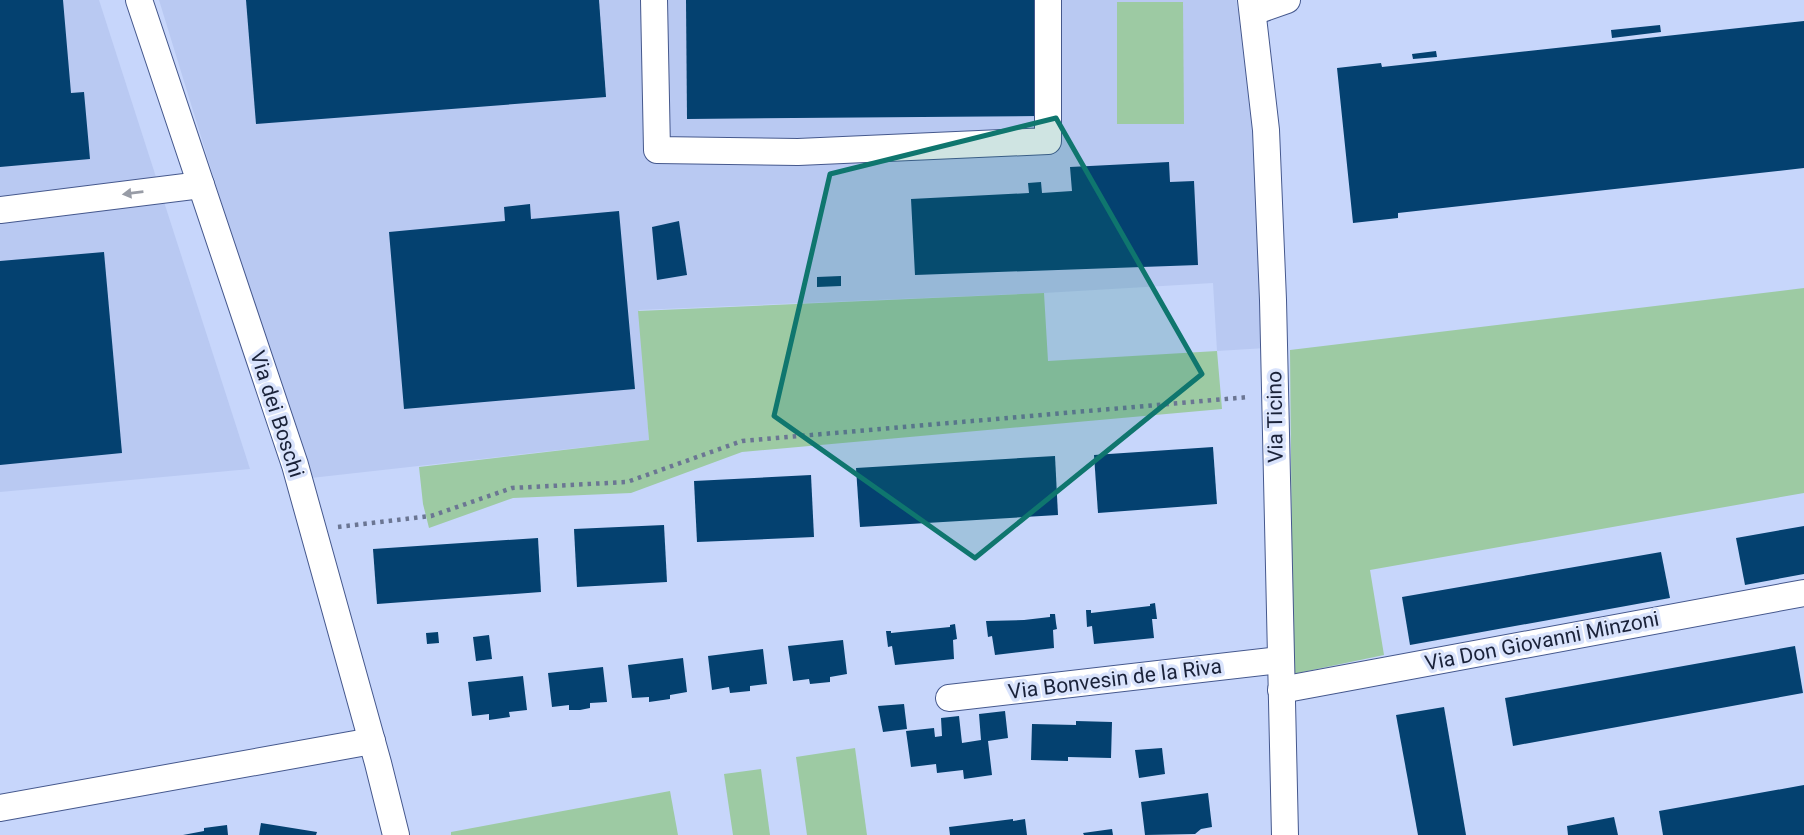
<svg xmlns="http://www.w3.org/2000/svg" width="1804" height="835" viewBox="0 0 1804 835" font-family="Roboto,sans-serif">
<style>
.built{fill:#b9c9f2}
.green{fill:#9dcaa3}
.building{fill:#044170}
.lines{fill:none;stroke-linecap:round;stroke-linejoin:round}
.minor-casing{stroke:#45588d;stroke-width:28}
.path{stroke:#6b7693;stroke-width:4.5;stroke-dasharray:3.5 5;stroke-linecap:butt}
.minor{stroke:#fff;stroke-width:26}
.oneway{fill:#989ca6}
.marked{fill:#0f766e;fill-opacity:0.2;stroke:#0f766e;stroke-width:5;stroke-linejoin:round}
.labels{text-anchor:middle;dominant-baseline:central;stroke-width:7;stroke-linejoin:round;paint-order:stroke}
.street-label{font-size:21px;fill:#1a2239;stroke:#d9e3fc}
</style>
<rect width="100%" height="100%" fill="#c7d6fb"/>
<g class="built">
<path d="M0 0H99L250 469 0 492Z"/>
<path d="M159 0H1236L1243 35 1254 129 1266 348 1217 351 1213 283 1044 293 639 310 649 440 311 478 305 475Z"/>
</g>
<g class="green">
<path d="M1117 2H1183L1184 124H1117Z"/>
<path d="M1804 288V493L1370 570 1384 655 1293 674 1290 350Z"/>
<path d="M1044 293 1048 361 1217 351 1222 409 742 452 631 493 513 498 429 528 423 504 419 467 649 440 638 311Z"/>
<path d="M855 748 867 835H807L796 757Z"/>
<path d="M761 769 770 835H733L724 774Z"/>
<path d="M670 791 678 835H451V832Z"/>
</g>
<g class="building">
<path d="M0 0H63L71 93 84 92 90 159 0 167Z"/>
<path d="M246 0H599L606 97 256 124Z"/>
<path d="M686 0H1037L1038 116 687 119Z"/>
<path d="M1804 21V168L1398 213V218L1353 223 1337 68 1381 63 1382 67Z"/>
<path d="M1660 25 1661 32 1612 38 1611 30Z"/>
<path d="M1436 51 1437 57 1413 59 1412 54Z"/>
<path d="M1169 162 1170 182 1194 181 1198 265 915 275 911 199 1029 193 1028 183 1041 182 1042 193 1072 191 1070 167Z"/>
<path d="M530 204 531 219 619 211 635 389 404 409 389 232 505 221 504 207Z"/>
<path d="M679 221 687 275 657 280 652 227Z"/>
<path d="M104 252 122 453 0 465V261Z"/>
<path d="M841 276V286L817 287V277Z"/>
<path d="M1213 447 1217 504 1098 513 1094 455Z"/>
<path d="M1055 456 1058 515 860 527 856 468Z"/>
<path d="M811 475 814 537 697 542 694 481Z"/>
<path d="M664 525 667 582 577 587 574 529Z"/>
<path d="M1804 526V574L1745 585 1736 538Z"/>
<path d="M538 538 541 592 377 604 373 549Z"/>
<path d="M1661 552 1670 598 1410 645 1402 597Z"/>
<path d="M1155 603 1157 619H1152L1154 638 1094 644 1092 626 1087 627 1086 610H1091V613L1150 606V604Z"/>
<path d="M1050 614H1055L1056 623 1057 629 1053 630 1054 648 995 655 992 636 988 637 986 621 1024 620 1050 617Z"/>
<path d="M955 624 957 639 953 640 954 659 895 665 892 646 888 647 886 631H891V633L950 627V625Z"/>
<path d="M438 632 439 643 427 644 426 633Z"/>
<path d="M489 635 492 659 476 661 473 637Z"/>
<path d="M843 640 847 674 830 677V682L810 684 809 679 793 681 788 646Z"/>
<path d="M1795 646 1803 693 1513 746 1505 698Z"/>
<path d="M763 649 767 684 750 686V691L730 693 729 687 712 690 708 656Z"/>
<path d="M683 658 687 692 670 695V699L649 702V697L632 698 628 665Z"/>
<path d="M603 667 607 702 590 703V708L580 710H569V705L552 707 548 673Z"/>
<path d="M523 676 527 710 509 712 510 717 489 720V714L472 716 468 682Z"/>
<path d="M904 704 907 729 883 732 878 706Z"/>
<path d="M1444 707 1466 835H1418L1396 715Z"/>
<path d="M1005 711 1008 738 988 741 992 775 964 779 963 770 937 773 936 764 911 767 906 731 934 728 935 737 942 736 941 718 959 716 962 743 981 740 979 714Z"/>
<path d="M1076 721 1112 722 1111 758 1068 757V761L1031 760 1032 724 1076 725Z"/>
<path d="M1162 748 1165 774 1139 778 1135 750Z"/>
<path d="M1804 785V835H1663L1659 811Z"/>
<path d="M1208 793 1212 827 1201 829 1195 834 1145 835 1141 802Z"/>
<path d="M1614 817 1618 835H1568L1567 826Z"/>
<path d="M1013 819V821L1025 819 1027 835H950L949 827Z"/>
<path d="M261 823 317 832 316 835H259Z"/>
<path d="M227 825 228 835H183L204 831V828Z"/>
<path d="M1112 829 1113 835H1084L1083 833Z"/>
</g>
<g class="lines">
<g class="minor-casing">
<g id="minor">
<path d="M139 0 295 465 378 763 396 835"/>
<path d="M654 0 657 150 798 152 1048 141V0"/>
<path d="M1251 0 1266 130 1273 300 1285 835"/>
<path d="M1253 12 1287 0"/>
<path d="M0 210 201 185"/>
<path d="M1281 690 1804 593"/>
<path d="M949 698 1280 660"/>
<path d="M0 808 372 741"/>
</g>
</g>
<path class="path" d="M338 527 431 516 512 488 627 482 742 441 1249 397"/>
<use href="#minor" class="minor"/>
</g>
<defs><path id="oneway-solid" d="M-6-.8H1V-3.2L6.5 0L1 3.2V.8H-6Z" transform="scale(1.75)"/></defs>
<use class="oneway" href="#oneway-solid" transform="translate(133 193) rotate(173)"/>
<path class="marked" d="M1056 118 1202 374 975 558 774 416 830 174Z"/>
<g class="labels">
<g class="street-label">
<text transform="translate(277 414) rotate(72)">Via dei Boschi</text>
<text transform="translate(1275 417) rotate(-91)">Via Ticino</text>
<text transform="translate(1542 641) rotate(-11)">Via Don Giovanni Minzoni</text>
<text transform="translate(1115 679) rotate(-7)">Via Bonvesin de la Riva</text>
</g>
</g>
</svg>
